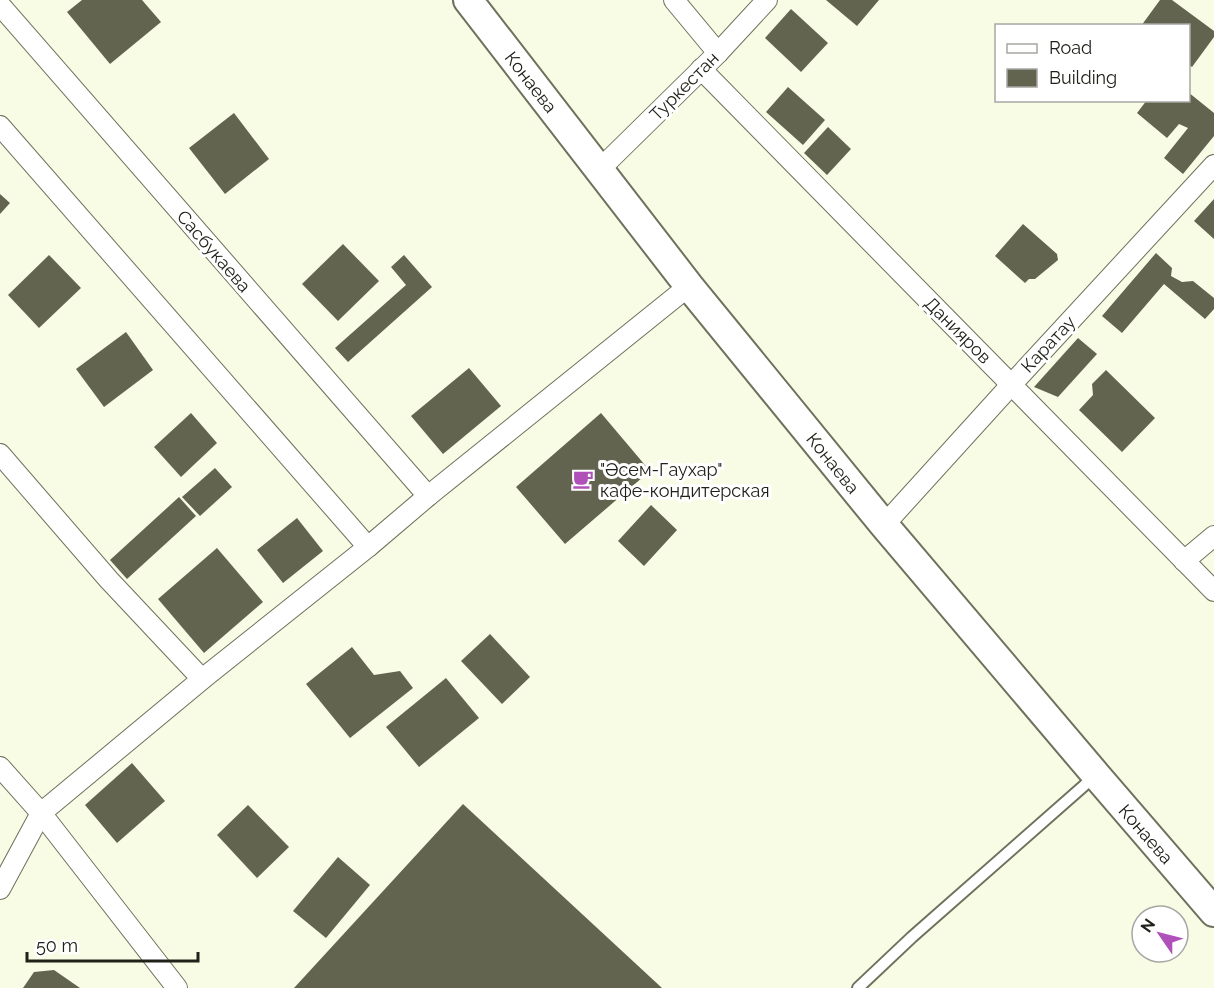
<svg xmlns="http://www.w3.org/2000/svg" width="1214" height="988" viewBox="0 0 1214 988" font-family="Raleway,sans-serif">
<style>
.building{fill:#626450}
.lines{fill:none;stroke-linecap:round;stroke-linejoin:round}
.lane-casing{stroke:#6e715c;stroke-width:14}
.street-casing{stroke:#6e715c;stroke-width:22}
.secondary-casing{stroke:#6e715c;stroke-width:32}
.lane{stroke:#fff;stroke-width:10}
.street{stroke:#fff;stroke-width:20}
.secondary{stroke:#fff;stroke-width:28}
.labels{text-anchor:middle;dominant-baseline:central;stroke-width:6;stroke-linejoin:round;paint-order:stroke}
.street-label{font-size:18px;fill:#202119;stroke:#fff}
.poi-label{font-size:18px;fill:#202119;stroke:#fff;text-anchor:start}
</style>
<rect width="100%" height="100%" fill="#f8fce4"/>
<g class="building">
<path d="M82 0H142L161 22 110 64 67 12Z"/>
<path d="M826 0H879L857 26Z"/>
<path d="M1160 0H1172L1214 31V37L1192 67 1188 64V26H1141Z"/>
<path d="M791 9 828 43 801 72 765 38Z"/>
<path d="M788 87 825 120 803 145 766 112Z"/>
<path d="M1188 92 1214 113V136L1183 174 1164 158 1188 128 1179 124 1167 138 1137 113 1147 100H1188Z"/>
<path d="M234 113 269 159 225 194 189 148Z"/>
<path d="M828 127 851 149 827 175 804 153Z"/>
<path d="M0 194 10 203 0 214Z"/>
<path d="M1214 199V239L1194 221Z"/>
<path d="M1023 224 1057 254 1058 260 1035 279H1029L1025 283 995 256Z"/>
<path d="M343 244 379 281 338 321 302 284Z"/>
<path d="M1156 253 1172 268 1171 276 1182 282 1193 281 1214 298V309L1205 319 1164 284 1122 333 1102 316Z"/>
<path d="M49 255 81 288 39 328 8 295Z"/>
<path d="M404 255 432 287 348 362 335 348 406 285 391 267Z"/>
<path d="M126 332 153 370 104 407 76 369Z"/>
<path d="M1078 338 1097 354 1058 397 1034 387Z"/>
<path d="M469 368 501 406 443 454 411 416Z"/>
<path d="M1106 370 1155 418 1122 452 1079 410 1093 395 1092 384Z"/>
<path d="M191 413 217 443 181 477 154 447Z"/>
<path d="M601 413 650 471 565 544 516 487Z"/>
<path d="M215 468 232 487 200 516 182 497Z"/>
<path d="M179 497 196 516 127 579 110 560Z"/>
<path d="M651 505 677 530 644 566 618 541Z"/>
<path d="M297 518 323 551 283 583 257 550Z"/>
<path d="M217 548 263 602 204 653 158 599Z"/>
<path d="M490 634 530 677 502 704 461 661Z"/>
<path d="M352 647 374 675 400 671 413 688 350 738 306 684Z"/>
<path d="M446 678 479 718 419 767 386 727Z"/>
<path d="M132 763 165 801 117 843 85 805Z"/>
<path d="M463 804 662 988H294Z"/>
<path d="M248 805 289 847 257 878 217 835Z"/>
<path d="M338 857 370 885 326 938 293 911Z"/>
<path d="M54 970 80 988H23L34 972Z"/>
</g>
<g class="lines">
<g class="lane-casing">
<path id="lane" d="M858 988 912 937 1095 776"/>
</g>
<g class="street-casing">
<g id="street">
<path d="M674 0 718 53"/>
<path d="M0 5 428 496"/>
<path d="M701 69 1214 591"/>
<path d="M0 126 368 547"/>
<path d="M599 170 718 53 767 0"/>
<path d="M0 454 109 580 202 679"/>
<path d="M884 525 1011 385 1214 165"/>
<path d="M1184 561 1214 536"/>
<path d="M0 767 41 813 177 988"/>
<path d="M0 889 41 813 206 676 368 547 428 496 689 286"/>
</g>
</g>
<g class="secondary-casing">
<path id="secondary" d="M468 0 689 286 884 525 1096 775 1214 912"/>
</g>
<use href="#lane" class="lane"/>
<use href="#street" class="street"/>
<use href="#secondary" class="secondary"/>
</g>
<defs>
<g id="cafe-bare" transform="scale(1.62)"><path d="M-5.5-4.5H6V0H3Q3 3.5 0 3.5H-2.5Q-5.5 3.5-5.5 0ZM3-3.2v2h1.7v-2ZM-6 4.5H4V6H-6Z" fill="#b051ba" stroke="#fff" stroke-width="2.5" paint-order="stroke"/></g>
</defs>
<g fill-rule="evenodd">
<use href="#cafe-bare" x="583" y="479"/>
</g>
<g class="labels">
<g class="street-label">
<text transform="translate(531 82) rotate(52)">Конаева</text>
<text transform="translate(684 86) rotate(-45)">Туркестан</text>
<text transform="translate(214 251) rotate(49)">Сасбукаева</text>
<text transform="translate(958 330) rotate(45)">Данияров</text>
<text transform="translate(1048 344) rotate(-47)">Каратау</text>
<text transform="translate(833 463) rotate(51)">Конаева</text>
<text transform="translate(1146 834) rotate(49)">Конаева</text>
</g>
<g class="poi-label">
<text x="600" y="469">"Әсем-Гаухар"<tspan x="600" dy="21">кафе-кондитерская</tspan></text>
</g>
</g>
<rect x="995" y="24" width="195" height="78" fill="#ffffff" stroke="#a6a6a3" stroke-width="1.5"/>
<rect x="1007" y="44" width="30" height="9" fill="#ffffff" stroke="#a6a6a3" stroke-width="1.5"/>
<text x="1049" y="54" font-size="18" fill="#202119">Road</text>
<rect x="1007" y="69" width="30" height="18" fill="#626450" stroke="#a6a6a3" stroke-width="1.5"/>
<text x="1049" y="84" font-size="18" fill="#202119">Building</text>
<g transform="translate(1160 934) rotate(305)"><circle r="28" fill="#ffffff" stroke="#a6a6a3" stroke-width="1.5"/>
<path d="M0-4.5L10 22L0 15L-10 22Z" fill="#b051ba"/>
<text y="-9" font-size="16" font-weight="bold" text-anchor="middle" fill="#202119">N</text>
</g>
<path d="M27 952v9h171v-9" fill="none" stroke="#202119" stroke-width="3"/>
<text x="36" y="952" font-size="18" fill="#202119" stroke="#ffffff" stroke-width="4.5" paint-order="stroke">50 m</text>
</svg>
